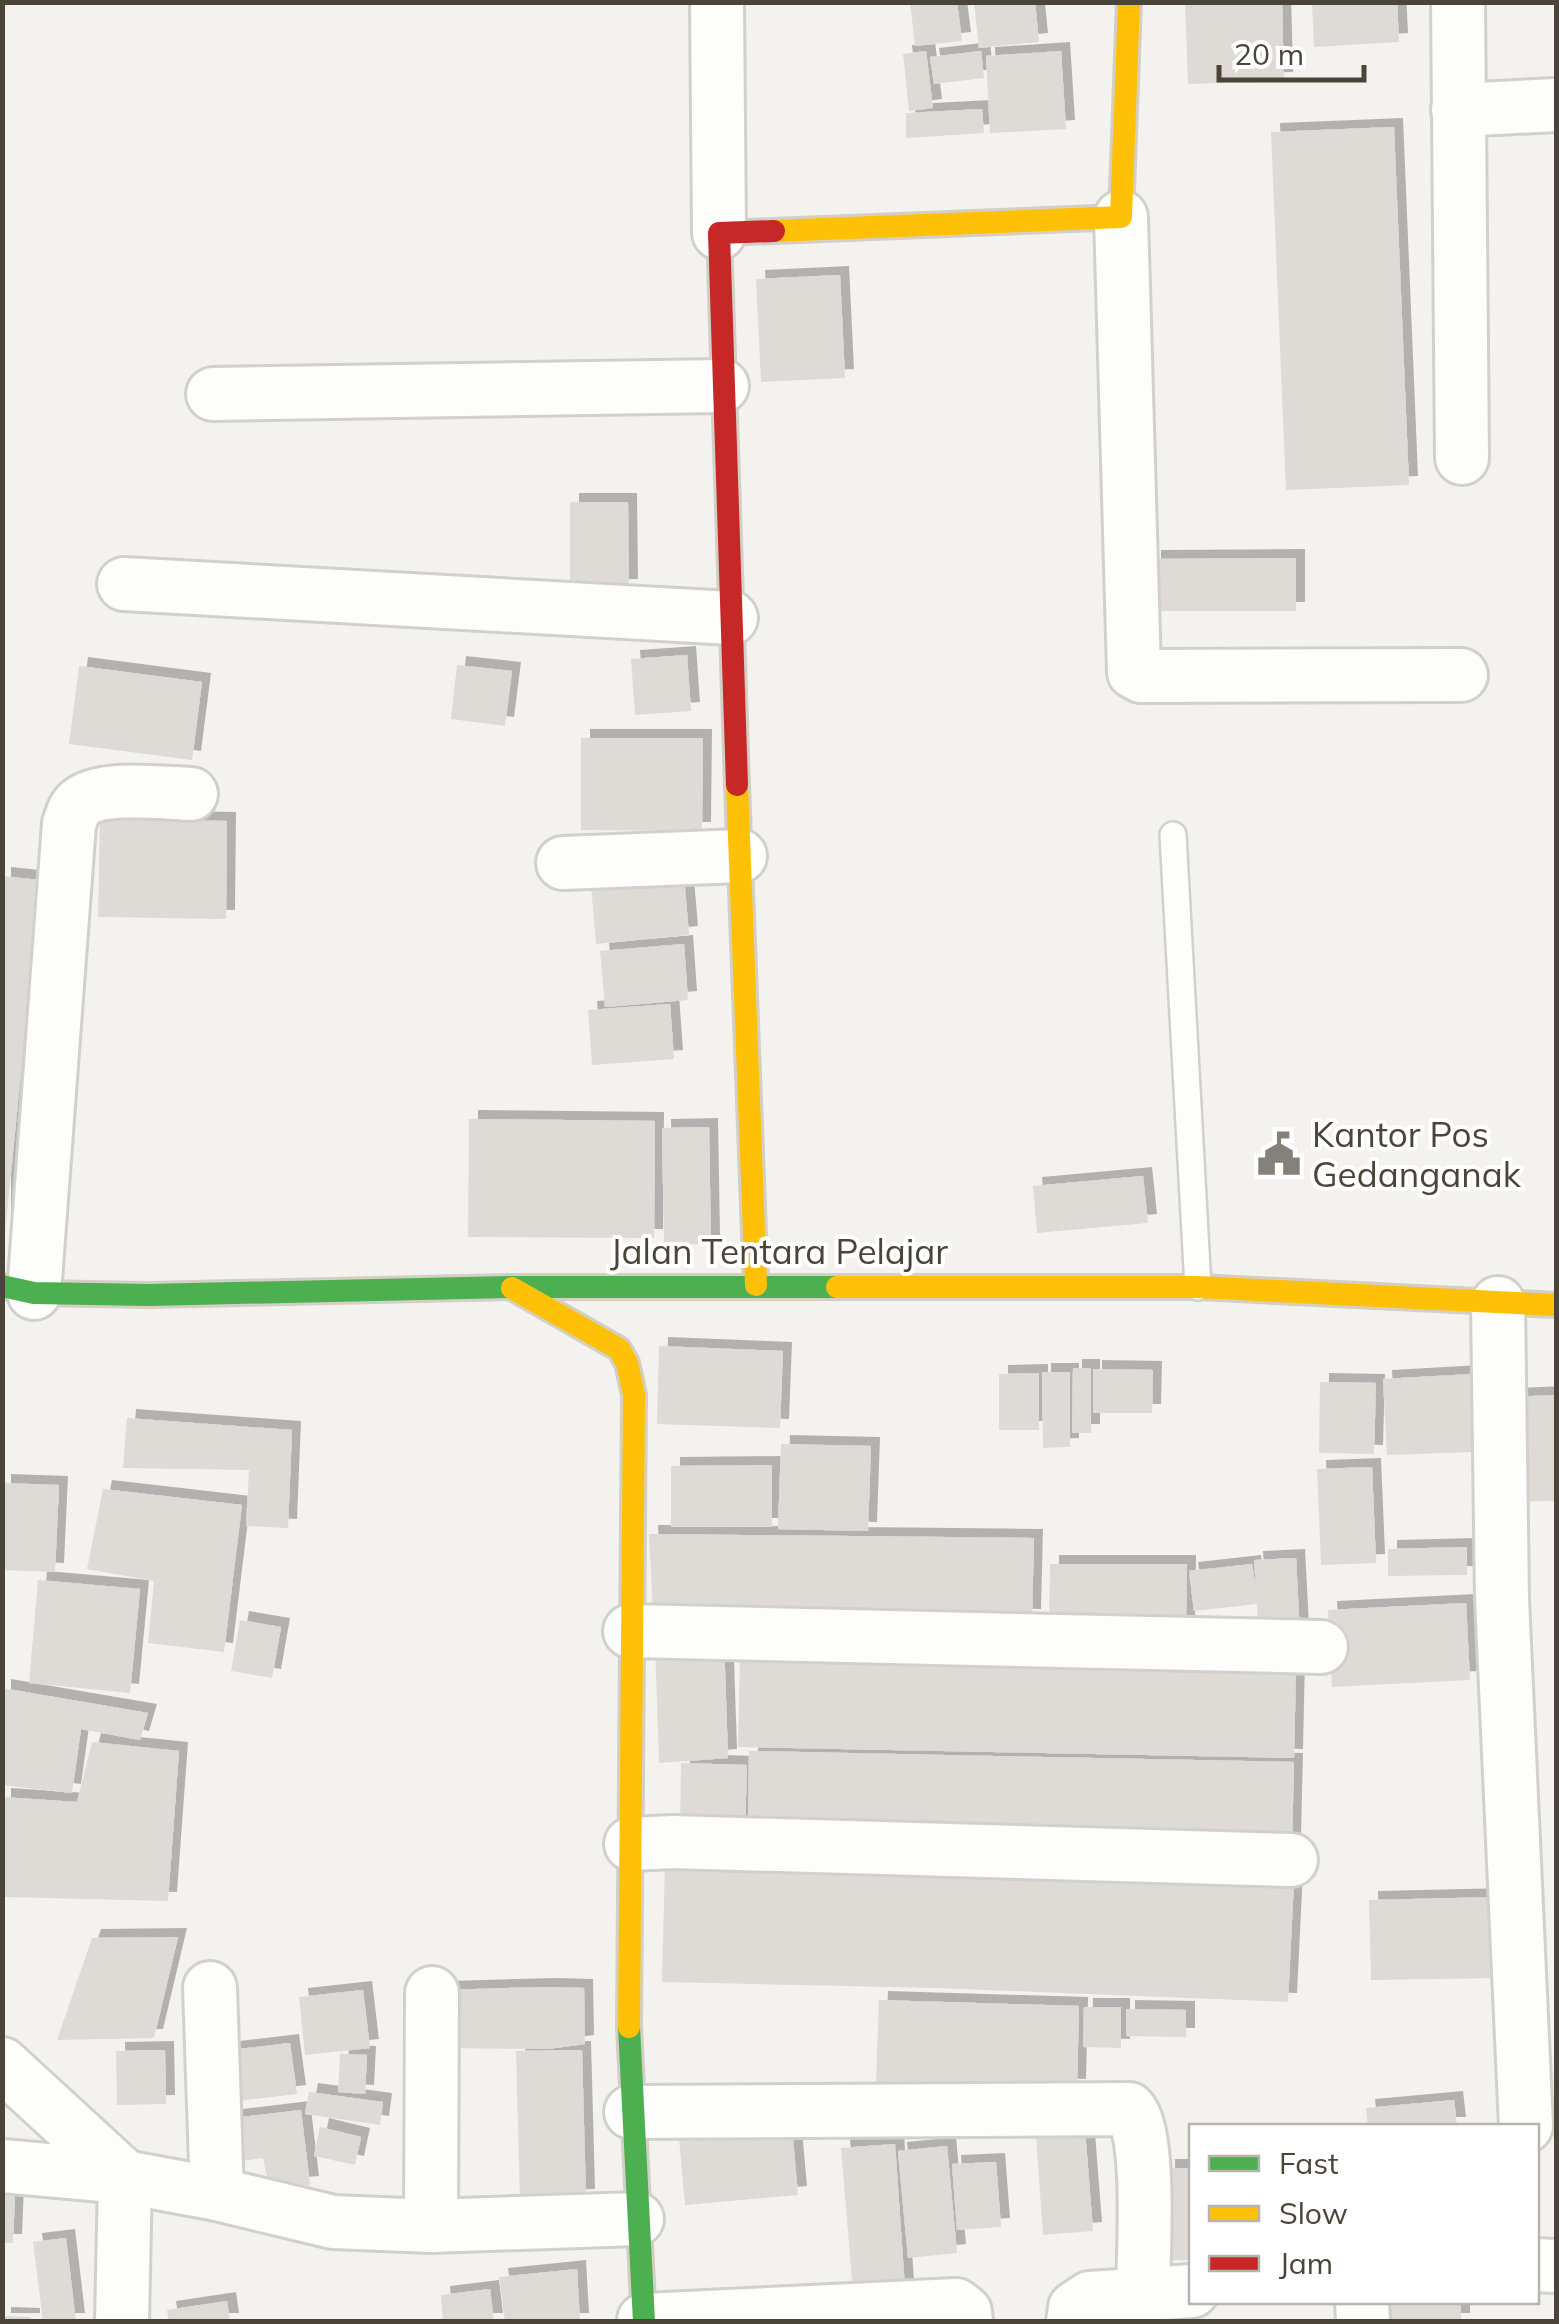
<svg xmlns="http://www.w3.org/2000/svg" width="1559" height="2324" viewBox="0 0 1559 2324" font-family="Mulish,sans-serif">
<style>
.building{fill:#dedbd6;filter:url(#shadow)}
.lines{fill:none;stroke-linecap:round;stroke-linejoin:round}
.lane-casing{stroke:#d2d0cb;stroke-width:30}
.street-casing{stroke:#d2d0cb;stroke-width:58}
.fast-casing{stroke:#d3cfc5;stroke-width:28}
.slow-casing{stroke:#d3cfc5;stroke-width:28}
.jam-casing{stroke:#d3cfc5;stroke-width:28}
.lane{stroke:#fdfdfc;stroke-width:25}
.street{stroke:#fdfdfc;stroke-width:52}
.fast{stroke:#4caf50;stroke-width:22}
.slow{stroke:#ffc107;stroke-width:22}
.jam{stroke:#c62828;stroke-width:22}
.labels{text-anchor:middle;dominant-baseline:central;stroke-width:8;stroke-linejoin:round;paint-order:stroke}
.poi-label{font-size:35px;fill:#4b4439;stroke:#fff;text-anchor:start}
.street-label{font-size:35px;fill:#4b4439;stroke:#fff}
</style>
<defs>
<filter id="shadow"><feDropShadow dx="9" dy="-9" stdDeviation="0" flood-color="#0004"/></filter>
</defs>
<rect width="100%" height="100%" fill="#f4f2ee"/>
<g class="building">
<path d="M910 2H957L962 41 915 46Z"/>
<path d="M974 2H1035L1039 42 979 48Z"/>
<path d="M1185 2H1282L1284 81 1188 84Z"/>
<path d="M1312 2H1397L1399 42 1314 47Z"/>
<path d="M926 51 933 108 909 111 903 54Z"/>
<path d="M981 51 984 78 934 84 930 57Z"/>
<path d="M1061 51 1066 129 990 133 986 56Z"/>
<path d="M982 109 984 133 906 138V113Z"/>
<path d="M1394 127 1409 485 1286 490 1271 132Z"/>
<path d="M840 275 845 378 761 382 756 279Z"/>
<path d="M570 502H628L629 588 570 589Z"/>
<path d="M1296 558V611H1152V559Z"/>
<path d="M687 655 691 711 635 715 631 659Z"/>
<path d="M457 665 512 671 505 726 451 719Z"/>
<path d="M79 666 202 682 192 760 69 744Z"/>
<path d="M581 738H703L702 831 581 830Z"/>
<path d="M100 819 227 821 226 919 98 917Z"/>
<path d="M2 876 40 880 5 1233H2Z"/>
<path d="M684 877 689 935 596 944 591 886Z"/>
<path d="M684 944 688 1000 605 1007 600 951Z"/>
<path d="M670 1004 674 1059 592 1065 588 1010Z"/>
<path d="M469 1119 655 1121 654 1238 468 1237Z"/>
<path d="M709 1127 711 1244 664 1245 662 1128Z"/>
<path d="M1143 1176 1148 1223 1037 1233 1033 1186Z"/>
<path d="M659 1346 783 1351 780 1428 657 1424Z"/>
<path d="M1073 1368H1091V1433H1072Z"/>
<path d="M1093 1369 1153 1370 1152 1413H1093Z"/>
<path d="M1042 1372H1070V1447L1043 1448Z"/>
<path d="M1039 1373V1430H999V1374Z"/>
<path d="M1472 1374 1475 1452 1387 1455 1383 1379Z"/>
<path d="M1320 1382 1376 1383 1374 1454 1319 1453Z"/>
<path d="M1556 1395V1501L1512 1502 1507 1397Z"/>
<path d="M127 1418 292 1430 288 1528 246 1526 249 1470 123 1468Z"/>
<path d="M781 1444 871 1446 868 1531 778 1529Z"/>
<path d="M772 1465V1527H671V1466Z"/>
<path d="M1372 1467 1376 1563 1321 1565 1317 1469Z"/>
<path d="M2 1483 59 1485 55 1572 2 1570Z"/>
<path d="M103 1489 242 1505 224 1652 148 1643 154 1581 87 1569Z"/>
<path d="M649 1534 1034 1538 1032 1618 653 1614Z"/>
<path d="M1467 1547V1575L1388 1576V1549Z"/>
<path d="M1296 1558 1300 1635 1259 1638 1257 1604 1194 1611 1189 1571 1252 1564 1256 1589 1254 1560Z"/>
<path d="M1050 1564H1187L1186 1632 1049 1631Z"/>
<path d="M38 1580 140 1589 130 1693 29 1683Z"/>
<path d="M1466 1603 1470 1680 1332 1687 1328 1610Z"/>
<path d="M240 1620 281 1627 272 1678 231 1671Z"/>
<path d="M724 1639 728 1758 659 1763 655 1643Z"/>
<path d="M740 1656 1296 1667 1294 1758 738 1747Z"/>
<path d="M2 1688 148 1713 140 1740 81 1729 72 1793 2 1785Z"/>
<path d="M92 1742 179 1751 168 1901 2 1897V1797L77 1802Z"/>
<path d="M749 1751 1294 1762 1292 1845 748 1834Z"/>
<path d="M681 1763 747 1765 745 1831 680 1829Z"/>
<path d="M665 1861 1294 1880 1288 2002 936 1988 662 1982Z"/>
<path d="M1499 1897 1500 1978 1371 1980 1369 1900Z"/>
<path d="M178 1937 154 2038 57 2040 92 1938Z"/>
<path d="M547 1987 584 1988 585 2044 548 2049 440 2048 439 1990Z"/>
<path d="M363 1990 370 2048 305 2055 299 1997Z"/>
<path d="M879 2000 1079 2006 1077 2088 876 2082Z"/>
<path d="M1084 2007H1121V2048L1083 2047Z"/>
<path d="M1126 2009 1186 2010V2037L1126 2036Z"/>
<path d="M290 2043 297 2094 229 2102 222 2051Z"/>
<path d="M165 2050 166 2104 117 2105 116 2051Z"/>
<path d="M582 2050 586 2198 520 2200 516 2051Z"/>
<path d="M340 2054 367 2055 365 2094 338 2092Z"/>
<path d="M309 2092 383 2102 380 2125 305 2114Z"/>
<path d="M1454 2100 1457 2126H1368L1366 2108Z"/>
<path d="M301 2110 310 2185 269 2188 263 2158 222 2164 217 2120Z"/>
<path d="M791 2117 798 2195 685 2205 678 2127Z"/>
<path d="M1084 2117 1093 2231 1043 2235 1035 2121Z"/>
<path d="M320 2127 361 2137 355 2165 314 2156Z"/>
<path d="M895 2144 905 2289 853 2293 841 2148Z"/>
<path d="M947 2146 957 2253 908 2258 898 2151Z"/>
<path d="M996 2162 1001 2227 957 2230 952 2164Z"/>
<path d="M1166 2168H1192V2260H1167Z"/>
<path d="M2 2194H15L13 2243H2Z"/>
<path d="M66 2238 76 2322H43L33 2242Z"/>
<path d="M577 2269 580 2322H505L499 2277Z"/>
<path d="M490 2289 494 2322H443L441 2295Z"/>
<path d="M227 2301 230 2322H169L167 2310Z"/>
<rect x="1389" y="2302" width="72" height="20"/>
<path d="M2 2316 31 2317V2322H2Z"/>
</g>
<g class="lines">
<g class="lane-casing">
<path id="lane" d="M1173 835 1198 1287"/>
</g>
<g class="street-casing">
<g id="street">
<path d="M717 2 719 233"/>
<path d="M1458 2 1462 458"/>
<path d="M1458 110 1556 105"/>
<path d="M1121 217 1134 672 1141 676 1461 675"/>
<path d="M213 394 722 386"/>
<path d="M124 584 731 618"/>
<path d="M563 863 740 856"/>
<path d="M34 1293 69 824C72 816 73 809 80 803 101 785 163 793 191 794"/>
<path d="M1498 1303 1502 1599 1526 2126"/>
<path d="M630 1631 1321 1647"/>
<path d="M631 1844 673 1842 1291 1860"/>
<path d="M210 1988 217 2194"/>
<path d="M2 2064 125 2177 122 2322"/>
<path d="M631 2112 1129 2109C1152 2131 1143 2259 1143 2295"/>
<path d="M2 2166 125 2177 217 2194 333 2222 431 2226 637 2219"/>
<path d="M431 2226 432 1993"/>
<path d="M1536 2265 1556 2266"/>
<path d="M1362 2302 1363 2322"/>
<path d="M644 2320 956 2305 965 2312 966 2322"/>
<path d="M1073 2322 1075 2308 1090 2298 1192 2291"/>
</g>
</g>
<g class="fast-casing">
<g id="fast">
<path d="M2 1286 34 1293 149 1295 509 1287H837"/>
<path d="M629 2027 644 2322"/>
</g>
</g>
<g class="slow-casing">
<g id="slow">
<path d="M774 231 1121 217 1129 2"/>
<path d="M737 785 756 1285"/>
<path d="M837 1287H1198L1556 1305"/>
<path d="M512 1288 619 1349 627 1363 634 1395 629 2027"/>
</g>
</g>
<g class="jam-casing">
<path id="jam" d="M737 785 719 233 774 231"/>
</g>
<use href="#lane" class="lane"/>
<use href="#street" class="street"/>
<use href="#fast" class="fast"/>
<use href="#slow" class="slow"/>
<use href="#jam" class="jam"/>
</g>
<defs>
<g id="civic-bare" transform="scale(3.45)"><path d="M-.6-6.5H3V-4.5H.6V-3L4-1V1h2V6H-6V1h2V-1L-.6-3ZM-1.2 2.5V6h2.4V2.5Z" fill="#868178" stroke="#fff" stroke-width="2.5" paint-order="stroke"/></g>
</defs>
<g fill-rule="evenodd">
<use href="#civic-bare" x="1279" y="1154"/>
</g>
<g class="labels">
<g class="poi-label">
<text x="1312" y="1134">Kantor Pos<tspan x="1312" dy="40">Gedanganak</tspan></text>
</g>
<g class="street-label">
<text x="779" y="1251">Jalan Tentara Pelajar</text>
</g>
</g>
<rect width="1559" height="2324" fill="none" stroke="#4b4439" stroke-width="10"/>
<rect x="1189" y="2124" width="350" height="180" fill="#ffffff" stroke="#b7b4b0" stroke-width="2.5"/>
<rect x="1209" y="2156" width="50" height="15" fill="#4caf50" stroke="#b7b4b0" stroke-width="2.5"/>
<text x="1279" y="2174" font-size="30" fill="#4b4439">Fast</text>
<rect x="1209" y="2206" width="50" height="15" fill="#ffc107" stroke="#b7b4b0" stroke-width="2.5"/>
<text x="1279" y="2224" font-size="30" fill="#4b4439">Slow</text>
<rect x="1209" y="2256" width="50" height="15" fill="#c62828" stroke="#b7b4b0" stroke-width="2.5"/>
<text x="1279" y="2274" font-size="30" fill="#4b4439">Jam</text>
<path d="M1219 65v15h145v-15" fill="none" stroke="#4b4439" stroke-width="5"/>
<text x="1234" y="65" font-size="30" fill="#4b4439" stroke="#ffffff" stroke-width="8" paint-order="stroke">20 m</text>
</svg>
